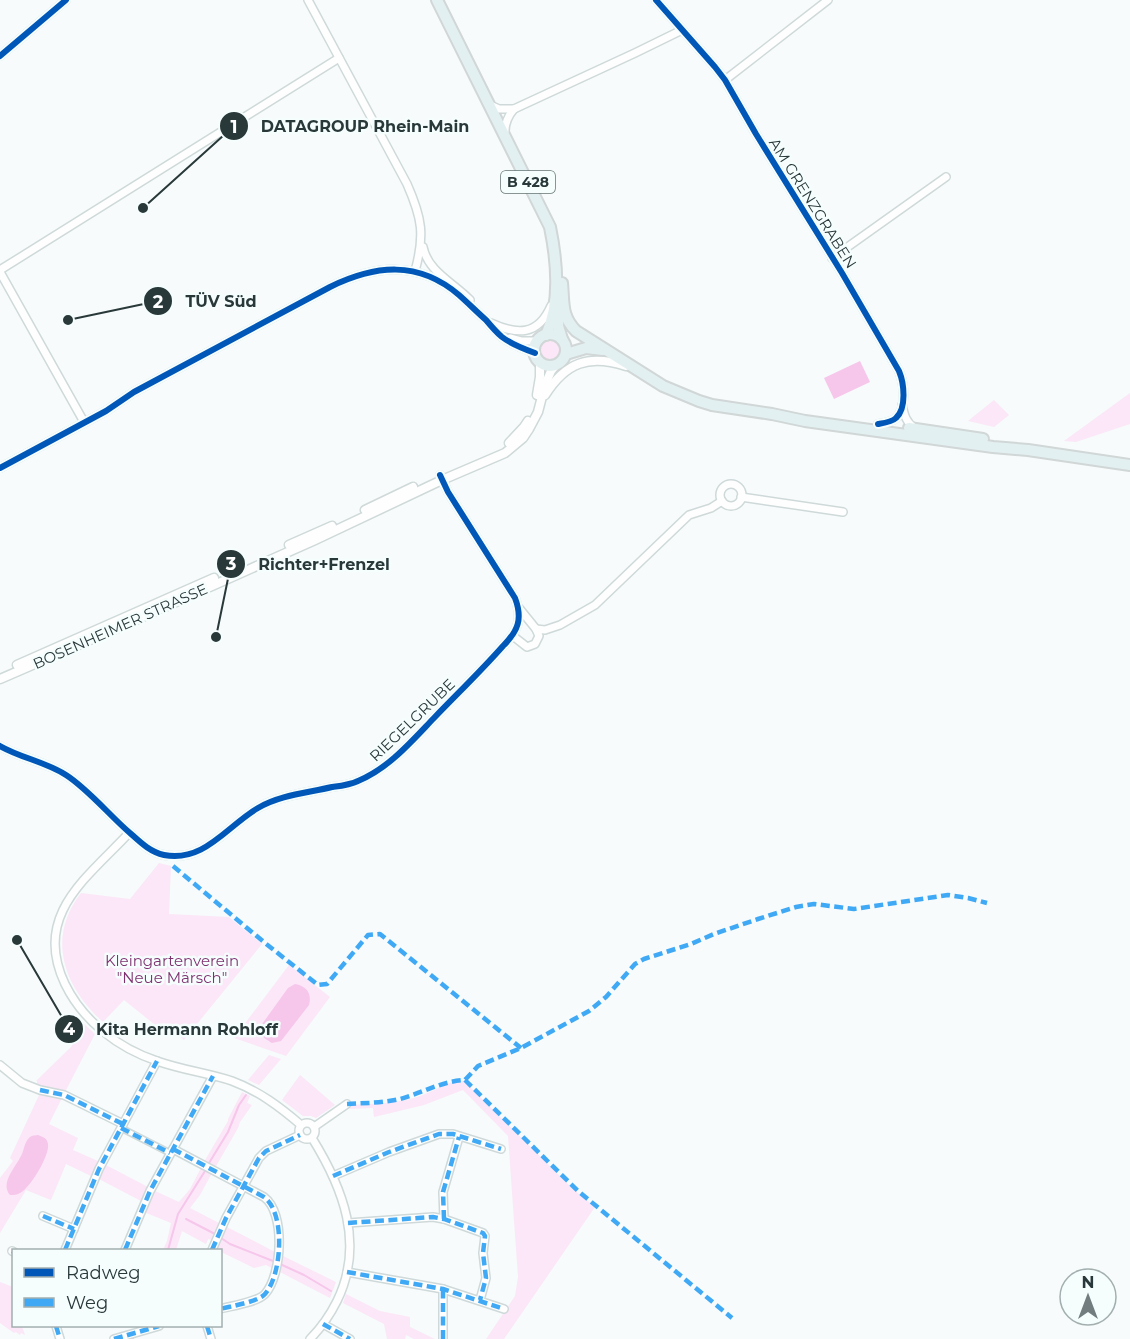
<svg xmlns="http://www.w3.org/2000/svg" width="1130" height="1339" viewBox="0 0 1130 1339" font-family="Montserrat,sans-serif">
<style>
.green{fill:#fbe7f7}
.water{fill:#f6c6eb}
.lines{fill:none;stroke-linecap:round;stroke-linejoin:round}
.stream{stroke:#f6c6eb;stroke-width:2}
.pedestrian-casing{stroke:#cfd9d9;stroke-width:8}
.minor-casing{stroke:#cfd9d9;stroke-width:10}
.tertiary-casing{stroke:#cfd9d9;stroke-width:11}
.primary-casing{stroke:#d1d6d6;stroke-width:14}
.pedestrian{stroke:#fefefe;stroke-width:4.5}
.minor{stroke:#fefefe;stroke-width:7}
.tertiary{stroke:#fefefe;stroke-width:8}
.primary{stroke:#e3f0f1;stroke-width:10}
.quiet{stroke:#3fa9f5;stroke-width:4.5;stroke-dasharray:9 4.5;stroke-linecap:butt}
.cycleway-casing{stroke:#f5fdfd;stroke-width:10}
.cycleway{stroke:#0057b8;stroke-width:6}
.labels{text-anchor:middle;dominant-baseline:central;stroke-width:5;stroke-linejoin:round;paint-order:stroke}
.shield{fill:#f5fdfd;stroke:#667474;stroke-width:1.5}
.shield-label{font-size:14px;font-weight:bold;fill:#29393a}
.street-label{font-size:15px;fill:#29393a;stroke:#f5fdfd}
.park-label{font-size:15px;fill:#7f316f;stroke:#f5fdfd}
.leader{fill:none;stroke:#29393a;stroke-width:2}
.callout-dot{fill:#29393a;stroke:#f5fdfd;stroke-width:2}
.mark-label{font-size:18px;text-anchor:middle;font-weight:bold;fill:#fff}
.callout-label{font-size:16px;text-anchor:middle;font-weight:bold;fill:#29393a;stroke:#f5fdfd;stroke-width:5;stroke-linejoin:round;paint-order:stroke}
</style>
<rect width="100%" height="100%" fill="#f7fbfb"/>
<g class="green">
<circle cx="550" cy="350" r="12"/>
<path d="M1130 393V424L1076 442 1064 441Z"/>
<path d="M994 400 1009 415 994 427 968 421Z"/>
<path d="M159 863 171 866 169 914 229 917 262 944 184 1040 163 1023 159 1028 124 1000 103 1022C64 987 46 938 81 893L130 899Z"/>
<path d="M289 965 330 997 286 1056 234 1038Z"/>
<path d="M84 1024 95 1034 65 1092 37 1085V1081H36L71 1047Z"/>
<path d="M269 1055 281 1059 259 1085 248 1080Z"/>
<path d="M300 1075 335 1105 316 1118 311 1116H303L282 1100Z"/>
<path d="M455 1081H464L572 1188 595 1207 504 1339H486L515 1296 518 1277 508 1136 463 1090 424 1105 374 1117 373 1108 349 1109 353 1105C375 1103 399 1104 420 1096 432 1092 442 1085 455 1081Z"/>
<path d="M242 1092 250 1096 247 1103 252 1105 240 1122 238 1128 215 1168 204 1162 228 1121V1119Z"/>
<path d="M40 1093 62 1098 49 1124 78 1138 73 1150 98 1161 91 1176 66 1164 51 1200 26 1190 0 1233V1178L13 1161 10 1158Z"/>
<path d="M104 1164 148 1187 141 1201 97 1178Z"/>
<path d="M201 1168 212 1173 200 1195 190 1208 219 1223 212 1240 208 1239 206 1244 182 1231 176 1250H163L167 1241 171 1223 144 1212 153 1190 179 1202 190 1189Z"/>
<path d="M225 1226 275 1252 272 1268 266 1265 254 1268 215 1249Z"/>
<path d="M281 1255 336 1282 330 1298 278 1271Z"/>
<path d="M0 1282 13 1287 14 1326H22L25 1335 21 1333 20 1335 16 1332 14 1333 0 1323Z"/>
<path d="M346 1294 380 1311 410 1317V1327L435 1339H414L406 1335 405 1339H387L384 1324 343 1303Z"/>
</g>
<g class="water">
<path d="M860 361 870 382 834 399 824 378Z"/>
<path d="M295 984C307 986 312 994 309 1005L281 1041 272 1043C266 1039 259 1036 260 1027L288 988Z"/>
<path d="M38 1135C43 1137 47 1138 48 1144 50 1155 30 1188 20 1193 16 1195 14 1195 10 1195 0 1183 15 1168 21 1156 24 1151 24 1143 29 1138 32 1135 33 1136 38 1135Z"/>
</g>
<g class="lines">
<g class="stream">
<path d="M209 1163 228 1132 239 1105 246 1095"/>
<path d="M186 1219 215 1234"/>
<path d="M221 1238 230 1244 273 1261"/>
<path d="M168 1250 178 1214 205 1171"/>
<path d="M280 1264 304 1275 331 1291"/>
<path d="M137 1328 138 1326"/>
<path d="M132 1339 133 1338"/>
</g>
<g class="pedestrian-casing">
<path id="pedestrian" d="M121 1128 170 1153"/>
</g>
<g class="minor-casing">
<g id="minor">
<path d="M308 0 407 184C422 218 425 235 415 271"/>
<path d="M656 0 715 67 725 80 756 134 842 273 899 371C904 383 907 408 896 418 892 422 884 423 878 424"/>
<path d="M0 56 66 0"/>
<path d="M725 80 828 0"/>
<path d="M490 105 499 109H514"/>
<path d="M505 131C505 122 508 116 514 109L635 53 682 30"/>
<path d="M423 247C428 272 454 283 470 300"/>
<path d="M832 258 946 177"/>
<path d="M0 270 339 58"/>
<path d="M0 272 84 422"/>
<path d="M491 323C517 335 538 336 551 306"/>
<path d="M510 338 521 341H537"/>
<path d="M902 405C904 414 906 423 915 428"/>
<path d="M0 468 106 411 134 392 330 287C375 265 418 260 459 295 468 303 477 312 486 320 491 326 496 332 502 337 511 344 524 349 535 353"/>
<circle cx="731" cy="495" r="11"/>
<path d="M741 497 843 512"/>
<path d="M536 629 545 630 560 625 595 605 689 515 711 508 722 501"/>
<path d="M513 636 527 647 535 644 539 636 536 629 519 608"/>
<path d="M0 746C21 758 46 762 66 775 88 789 110 816 130 833 140 842 150 852 164 855 204 863 227 826 258 808 280 795 307 793 332 787 340 786 350 785 358 781 389 768 411 742 434 718 457 694 481 671 503 646 518 631 523 619 515 598L448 492 440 475"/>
<path d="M129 833C87 878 32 915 65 984 83 1021 118 1048 157 1061 182 1070 208 1073 232 1081 259 1091 280 1107 301 1125"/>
<path d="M0 1065 22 1083 40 1090 64 1095 123 1124"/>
<circle cx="307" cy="1131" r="8"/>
<path d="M314 1127 347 1104"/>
<path d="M173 1149 264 1197C286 1213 282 1275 265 1294 258 1302 231 1306 220 1309"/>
<path d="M333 1176 389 1152 439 1134H453L501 1149"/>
<path d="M43 1216 74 1229"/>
<path d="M444 1219 443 1192 459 1137"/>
<path d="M348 1223 433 1217 444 1219 483 1233 485 1236 483 1253 486 1278 480 1300"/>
<path d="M65 1250 99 1169 157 1061"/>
<path d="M125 1250 150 1191 213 1076"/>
<path d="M212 1250 226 1218 259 1158 266 1151 300 1135"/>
<path d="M12 1251 14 1252"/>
<path d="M347 1272 443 1289 504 1309"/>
<path d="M323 1324 350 1339"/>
<path d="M56 1326 60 1339"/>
<path d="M207 1326 211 1339"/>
<path d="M114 1339 159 1326"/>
<path d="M310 1339C321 1328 330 1315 337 1301 365 1244 343 1188 312 1138"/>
<path d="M443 1339V1289"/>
</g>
</g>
<g class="tertiary-casing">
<g id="tertiary">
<path d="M537 395 540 377V363"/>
<path d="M545 395C566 362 589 354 626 366"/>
<path d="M509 443 524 427 528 421"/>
<path d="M365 510 413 487"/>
<path d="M289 545 332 526"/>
<path d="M17 665 214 578"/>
<path d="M0 679 120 627 315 540 442 480 505 453 523 438 529 429 538 412 545 385 551 371 556 365"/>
</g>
</g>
<g class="primary-casing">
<g id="primary">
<path d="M437 0 550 227C557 261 561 303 546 335"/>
<path d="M562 283C564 303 561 316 576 331L663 386 699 401 712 405 772 414 805 421 993 447 1028 450 1130 465"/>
<path d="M559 312 558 326 562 339"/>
<circle cx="550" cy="350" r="16"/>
<path d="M566 354 586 348 603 350"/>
<path d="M909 428 983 439"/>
</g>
</g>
<use href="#pedestrian" class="pedestrian"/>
<use href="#minor" class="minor"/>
<use href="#tertiary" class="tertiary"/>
<use href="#primary" class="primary"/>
<g class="quiet">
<path d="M173 866 265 943 318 985 327 984 368 935 380 934 521 1048"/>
<path d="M465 1080 578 1191 732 1318"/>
<path d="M40 1090 64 1095 123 1124"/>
<path d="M347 1104C365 1103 383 1103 400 1099 422 1093 442 1081 465 1080L478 1066 521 1048 589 1011 606 997 635 964 644 959 691 944 714 934 758 919 796 907 814 904 854 909 948 895 968 898 987 903"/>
<path d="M121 1128 170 1153"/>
<path d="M173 1149 264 1197C286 1213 282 1275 265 1294 258 1302 231 1306 220 1309"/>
<path d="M333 1176 389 1152 439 1134H453L501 1149"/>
<path d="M43 1216 74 1229"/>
<path d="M444 1219 443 1192 459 1137"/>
<path d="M348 1223 433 1217 444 1219 483 1233 485 1236 483 1253 486 1278 480 1300"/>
<path d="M65 1250 99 1169 157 1061"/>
<path d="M125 1250 150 1191 213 1076"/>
<path d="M212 1250 226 1218 259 1158 266 1151 300 1135"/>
<path d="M12 1251 14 1252"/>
<path d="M347 1272 443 1289 504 1309"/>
<path d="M323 1324 350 1339"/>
<path d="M56 1326 60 1339"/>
<path d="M207 1326 211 1339"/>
<path d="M114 1339 159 1326"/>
<path d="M443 1339V1289"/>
</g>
<g class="cycleway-casing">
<g id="cycleway">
<path d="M656 0 715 67 725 80 756 134 842 273 899 371C904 383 907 408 896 418 892 422 884 423 878 424"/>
<path d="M0 56 66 0"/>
<path d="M0 468 106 411 134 392 330 287C375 265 418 260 459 295 468 303 477 312 486 320 491 326 496 332 502 337 511 344 524 349 535 353"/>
<path d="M0 746C21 758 46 762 66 775 88 789 110 816 130 833 140 842 150 852 164 855 204 863 227 826 258 808 280 795 307 793 332 787 340 786 350 785 358 781 389 768 411 742 434 718 457 694 481 671 503 646 518 631 523 619 515 598L448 492 440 475"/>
</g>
</g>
<use href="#cycleway" class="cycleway"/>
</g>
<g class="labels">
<rect class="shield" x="501" y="171" width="54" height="22" rx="4.5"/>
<g class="shield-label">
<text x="528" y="182">B 428</text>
</g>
<g class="street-label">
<text transform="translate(813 203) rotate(58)">AM GRENZGRABEN</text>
<text transform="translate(120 626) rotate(-24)">BOSENHEIMER STRASSE</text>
<text transform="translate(412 720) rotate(-44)">RIEGELGRUBE</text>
</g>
<g class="park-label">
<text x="172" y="960">Kleingartenverein<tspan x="172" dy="17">"Neue Märsch"</tspan></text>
</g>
</g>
<path class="leader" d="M143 208L234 126M68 320L158 301M216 637L231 564M17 940L69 1029"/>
<g class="callout-dot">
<circle cx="143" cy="208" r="6"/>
<circle cx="68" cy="320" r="6"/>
<circle cx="216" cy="637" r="6"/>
<circle cx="17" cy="940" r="6"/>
<circle cx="234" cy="126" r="15"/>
<circle cx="158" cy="301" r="15"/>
<circle cx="231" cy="564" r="15"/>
<circle cx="69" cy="1029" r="15"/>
</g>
<g class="mark-label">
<text x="234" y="133">1</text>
<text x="158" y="308">2</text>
<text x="231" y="570">3</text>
<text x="69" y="1035">4</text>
</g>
<g class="callout-label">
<text x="365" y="132">DATAGROUP Rhein-Main</text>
<text x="221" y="307">TÜV Süd</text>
<text x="324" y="570">Richter+Frenzel</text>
<text x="187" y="1035">Kita Hermann Rohloff</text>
</g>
<rect x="12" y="1249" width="210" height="78" fill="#f5fdfd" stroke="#a3afaf" stroke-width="1.5"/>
<rect x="24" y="1268" width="30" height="9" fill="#0057b8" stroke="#a3afaf" stroke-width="1.5"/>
<text x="66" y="1279" font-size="18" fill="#29393a">Radweg</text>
<rect x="24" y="1298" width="30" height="9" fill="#3fa9f5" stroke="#a3afaf" stroke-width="1.5"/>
<text x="66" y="1309" font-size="18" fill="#29393a">Weg</text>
<g transform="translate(1088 1297)"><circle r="28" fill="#f5fdfd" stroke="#a3afaf" stroke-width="1.5"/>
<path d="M0-4.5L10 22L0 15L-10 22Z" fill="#717d7e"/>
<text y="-9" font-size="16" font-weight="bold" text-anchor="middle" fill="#29393a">N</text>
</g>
</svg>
